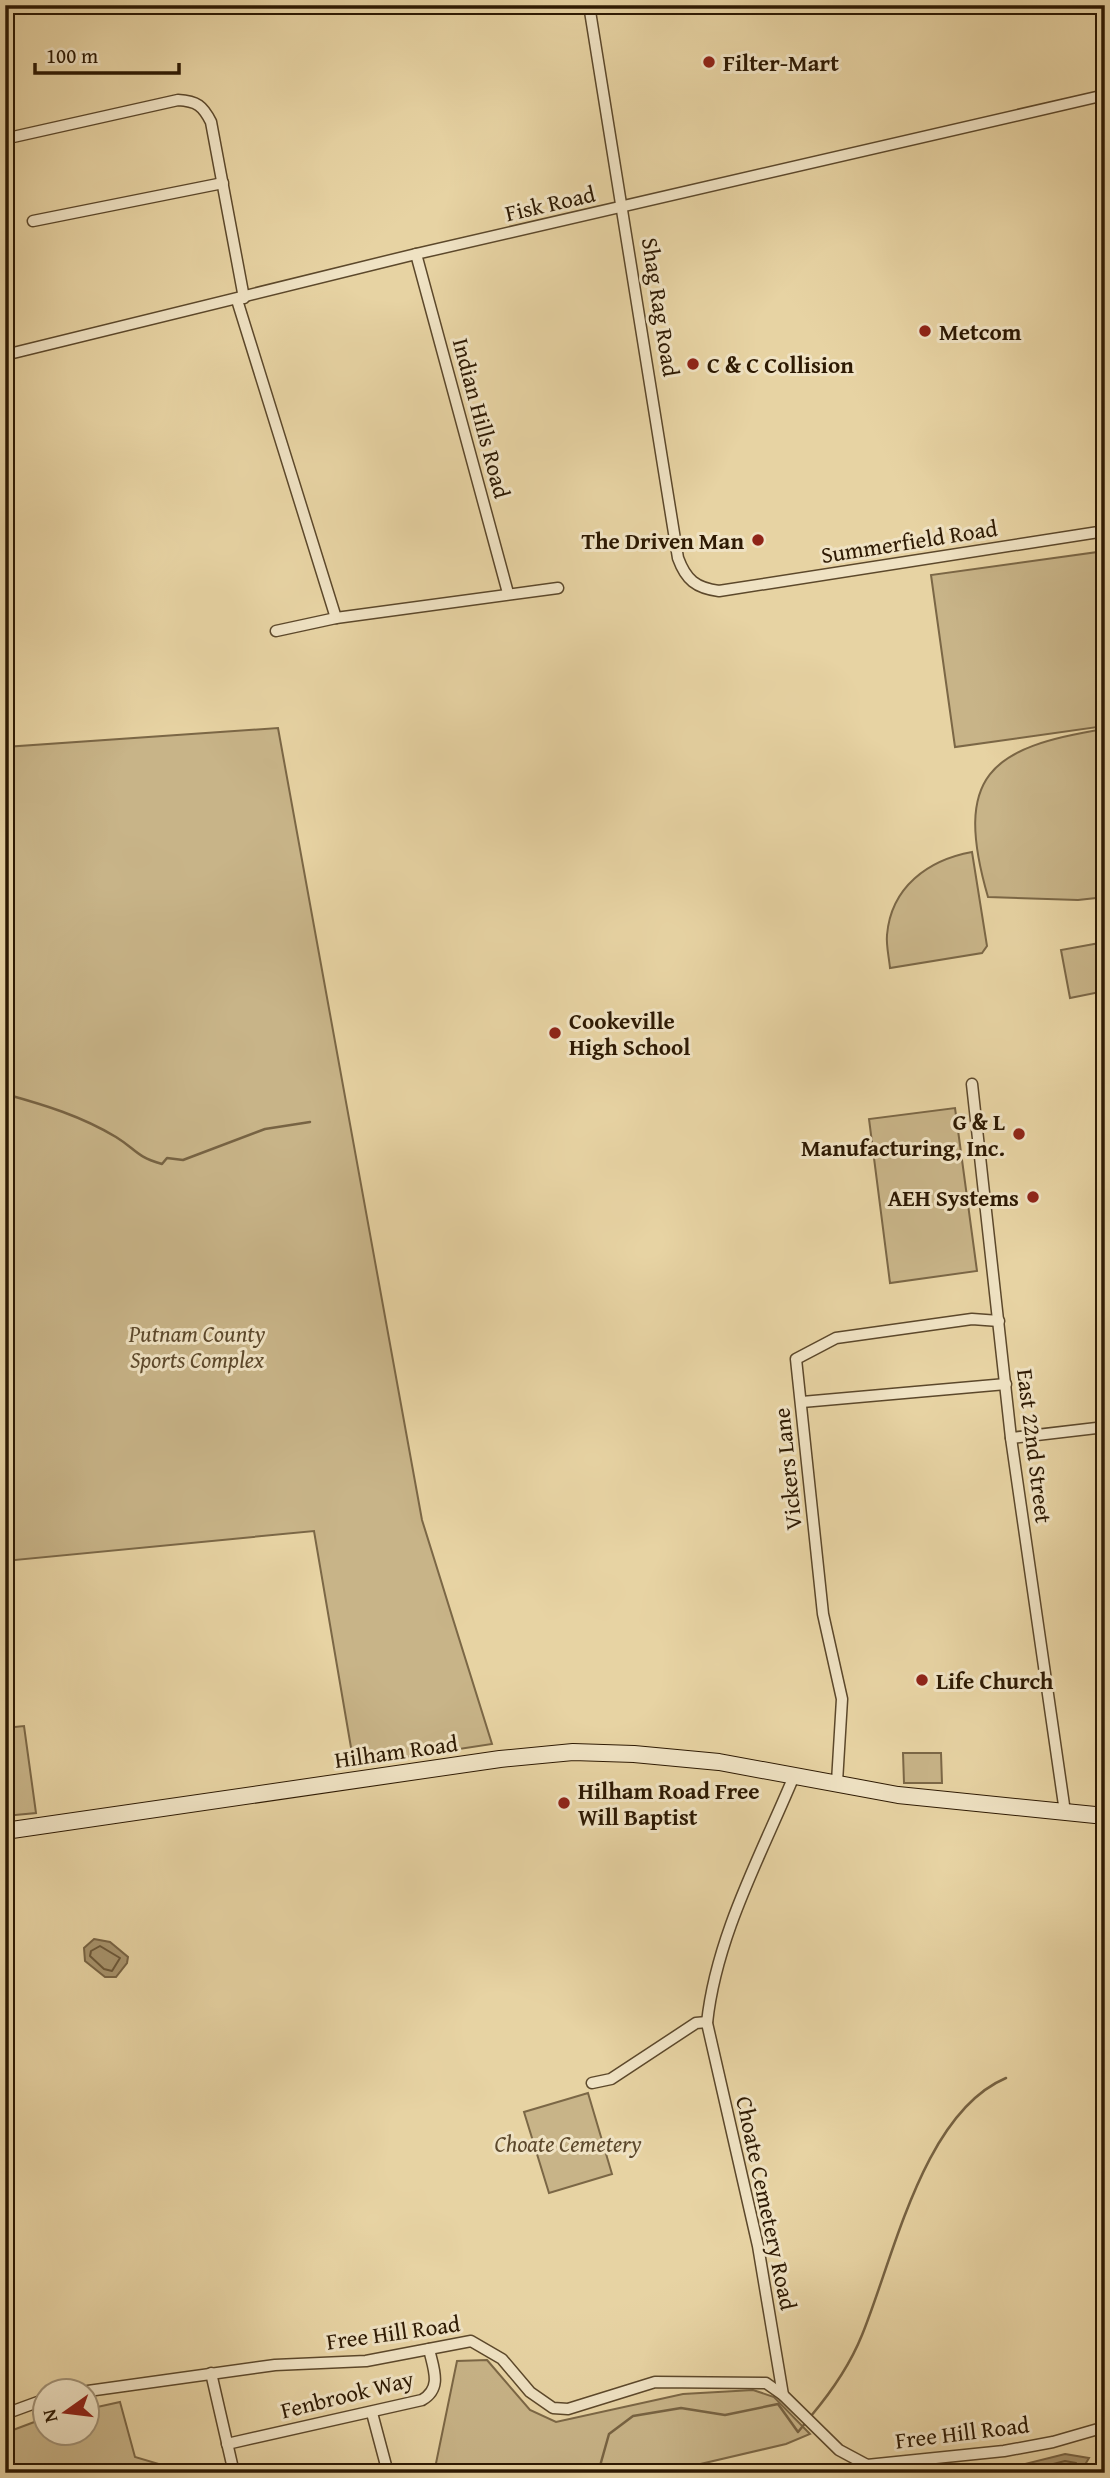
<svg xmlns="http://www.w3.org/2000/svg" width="1110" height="2478" viewBox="0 0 1110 2478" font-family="'Gentium Book Plus',serif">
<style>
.green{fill:#c8b488;stroke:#7b6746;stroke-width:2}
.water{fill:#a8946d;stroke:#776343;stroke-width:2}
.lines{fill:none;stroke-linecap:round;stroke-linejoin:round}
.shore{stroke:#6b5738;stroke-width:2}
.stream{stroke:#776343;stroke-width:2.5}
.minor-casing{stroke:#5c482b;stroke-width:13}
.secondary-casing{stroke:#2e1a03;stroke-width:18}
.minor{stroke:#efe2c3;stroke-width:10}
.secondary{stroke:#efe2c3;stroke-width:16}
.poi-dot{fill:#8f2418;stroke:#efe2c3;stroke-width:2.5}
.labels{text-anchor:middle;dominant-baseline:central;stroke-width:6;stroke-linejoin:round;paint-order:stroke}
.poi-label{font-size:23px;font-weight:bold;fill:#2e1a03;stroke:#efe2c3;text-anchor:start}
.street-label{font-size:23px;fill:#2e1a03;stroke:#efe2c3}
.park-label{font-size:23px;font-style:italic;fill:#5c482b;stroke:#efe2c3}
</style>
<rect width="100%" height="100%" fill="#e7d3a3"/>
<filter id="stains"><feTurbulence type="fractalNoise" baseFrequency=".00286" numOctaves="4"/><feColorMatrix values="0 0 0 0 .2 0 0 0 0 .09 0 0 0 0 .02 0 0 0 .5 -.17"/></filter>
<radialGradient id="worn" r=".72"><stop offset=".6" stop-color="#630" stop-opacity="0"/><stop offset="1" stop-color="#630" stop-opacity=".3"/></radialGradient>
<g class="green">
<path d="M1105 551V726L955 747 931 575Z"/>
<path d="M278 728 422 1520 492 1744 354 1765 314 1531 5 1561V747Z"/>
<path d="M1105 729V897L1078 900 988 897C953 776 989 747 1105 729Z"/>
<path d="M972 852 987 946 982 953 890 968C889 957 886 945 887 935 891 887 928 860 972 852Z"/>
<path d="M1105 942V991L1070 998 1061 950Z"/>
<path d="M955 1108 977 1271 890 1283 869 1119Z"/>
<path d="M24 1726 36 1813 5 1816V1728Z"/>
<path d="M903 1753H941L942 1783H904Z"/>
<path d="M588 2093 612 2174 549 2193 524 2112Z"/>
<path d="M487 2360 530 2410 556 2422 683 2394 753 2390 774 2397 810 2434 786 2444 662 2473H434L457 2361Z"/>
<path d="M120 2402 135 2457 169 2467 171 2473H5V2433L45 2418 46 2432H88V2409Z"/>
</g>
<g class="water">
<path d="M94 1939 110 1942 128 1957 127 1963 116 1977H105L85 1961 84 1948Z"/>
<path d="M1065 2454 1089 2458 1080 2473H1004L1013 2467Z"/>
</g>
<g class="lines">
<g class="shore">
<path d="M100 1946 120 1958 112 1971 104 1969 90 1956 91 1951Z"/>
<path d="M1018 2473 1065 2461 1076 2463 1075 2473"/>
</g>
<g class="stream">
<path d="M5 1094C45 1105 81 1116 116 1137 137 1150 135 1156 162 1164L167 1158 183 1160 265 1129 310 1122"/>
<path d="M811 2416C832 2391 850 2365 862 2335 894 2257 923 2113 1006 2078"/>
<path d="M598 2473 609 2434 633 2416 681 2408 725 2415 778 2404 798 2432 807 2421"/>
</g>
<g class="minor-casing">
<g id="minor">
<path d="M589 5 678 558C686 580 696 588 719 591L1105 531"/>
<path d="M13 137 178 100C197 101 203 106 211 122L244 298"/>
<path d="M33 221 223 183"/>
<path d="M416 254 508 593"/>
<path d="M237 300 336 618"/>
<path d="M5 355 416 254 1105 95"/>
<path d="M276 631 336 618 558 588"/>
<path d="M972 1084 1011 1438 1065 1812"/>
<path d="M802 1402 1006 1384"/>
<path d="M1011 1438 1105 1427"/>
<path d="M837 1782 842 1699 823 1614 796 1359 836 1338 972 1319 999 1321"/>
<path d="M592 2083 611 2079 696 2023 707 2022"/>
<path d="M211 2373 234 2473"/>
<path d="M88 2391 275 2365 366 2361 471 2341 502 2359 530 2392 553 2408 568 2409 655 2382 766 2383 783 2395 839 2450 867 2465 1004 2451 1053 2442 1105 2427"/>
<path d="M783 2395 758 2246 707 2023C716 1937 761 1855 794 1776"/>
<path d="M372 2413 388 2473"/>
<path d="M5 2414 46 2399"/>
<path d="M227 2444 422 2400C443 2388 433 2368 429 2349"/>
</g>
</g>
<g class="secondary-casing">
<path id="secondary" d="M5 1831 500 1759 573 1752 634 1754 719 1762 898 1795 1105 1816"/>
</g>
<use href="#minor" class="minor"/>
<use href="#secondary" class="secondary"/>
</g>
<g class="poi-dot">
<circle cx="709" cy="62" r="7"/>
<circle cx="925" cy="331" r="7"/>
<circle cx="693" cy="364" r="7"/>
<circle cx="758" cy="540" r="7"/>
<circle cx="555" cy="1033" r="7"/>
<circle cx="1019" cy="1134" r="7"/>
<circle cx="1033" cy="1197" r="7"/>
<circle cx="922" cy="1680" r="7"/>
<circle cx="564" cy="1803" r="7"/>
</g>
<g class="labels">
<g class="poi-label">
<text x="723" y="62">Filter-Mart</text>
<text x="939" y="331">Metcom</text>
<text x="707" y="364">C &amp; C Collision</text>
<text x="744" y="540" text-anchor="end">The Driven Man</text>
<text x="569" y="1020">Cookeville<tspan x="569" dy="26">High School</tspan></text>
<text x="1005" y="1121" text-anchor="end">G &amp; L<tspan x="1005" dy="26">Manufacturing, Inc.</tspan></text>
<text x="1019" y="1197" text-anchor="end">AEH Systems</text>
<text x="936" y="1680">Life Church</text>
<text x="578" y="1790">Hilham Road Free<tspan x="578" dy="26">Will Baptist</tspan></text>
</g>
<g class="street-label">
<text transform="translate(550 203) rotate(-13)">Fisk Road</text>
<text transform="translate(661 307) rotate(81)">Shag Rag Road</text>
<text transform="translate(482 418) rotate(75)">Indian Hills Road</text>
<text transform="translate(909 541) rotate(-9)">Summerfield Road</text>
<text transform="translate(1035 1446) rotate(83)">East 22nd Street</text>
<text transform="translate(787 1469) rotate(-96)">Vickers Lane</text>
<text transform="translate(396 1751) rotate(-8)">Hilham Road</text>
<text transform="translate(767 2203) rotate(78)">Choate Cemetery Road</text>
<text transform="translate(393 2332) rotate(-8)">Free Hill Road</text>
<text transform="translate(347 2394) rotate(-14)">Fenbrook Way</text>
<text transform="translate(962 2432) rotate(-7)">Free Hill Road</text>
</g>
<g class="park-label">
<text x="197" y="1333">Putnam County<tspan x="197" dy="26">Sports Complex</tspan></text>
<text x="568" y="2143">Choate Cemetery</text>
</g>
</g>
<rect width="1110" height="2478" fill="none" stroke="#e7d3a3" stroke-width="28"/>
<rect x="7" y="7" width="1096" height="2464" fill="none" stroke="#2e1a03" stroke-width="3.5"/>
<rect x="14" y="14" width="1082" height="2450" fill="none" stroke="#2e1a03" stroke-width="2"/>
<g transform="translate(66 2412) rotate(256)"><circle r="33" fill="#efe2c3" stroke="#a29276" stroke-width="2"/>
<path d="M0-5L12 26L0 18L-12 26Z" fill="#8f2418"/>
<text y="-10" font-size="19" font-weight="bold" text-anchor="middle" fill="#2e1a03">N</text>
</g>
<path d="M35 63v10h144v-10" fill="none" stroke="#2e1a03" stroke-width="3.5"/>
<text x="46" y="63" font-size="21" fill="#2e1a03" stroke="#efe2c3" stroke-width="5" paint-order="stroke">100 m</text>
<rect width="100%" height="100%" filter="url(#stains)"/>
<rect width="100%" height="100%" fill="url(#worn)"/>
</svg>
